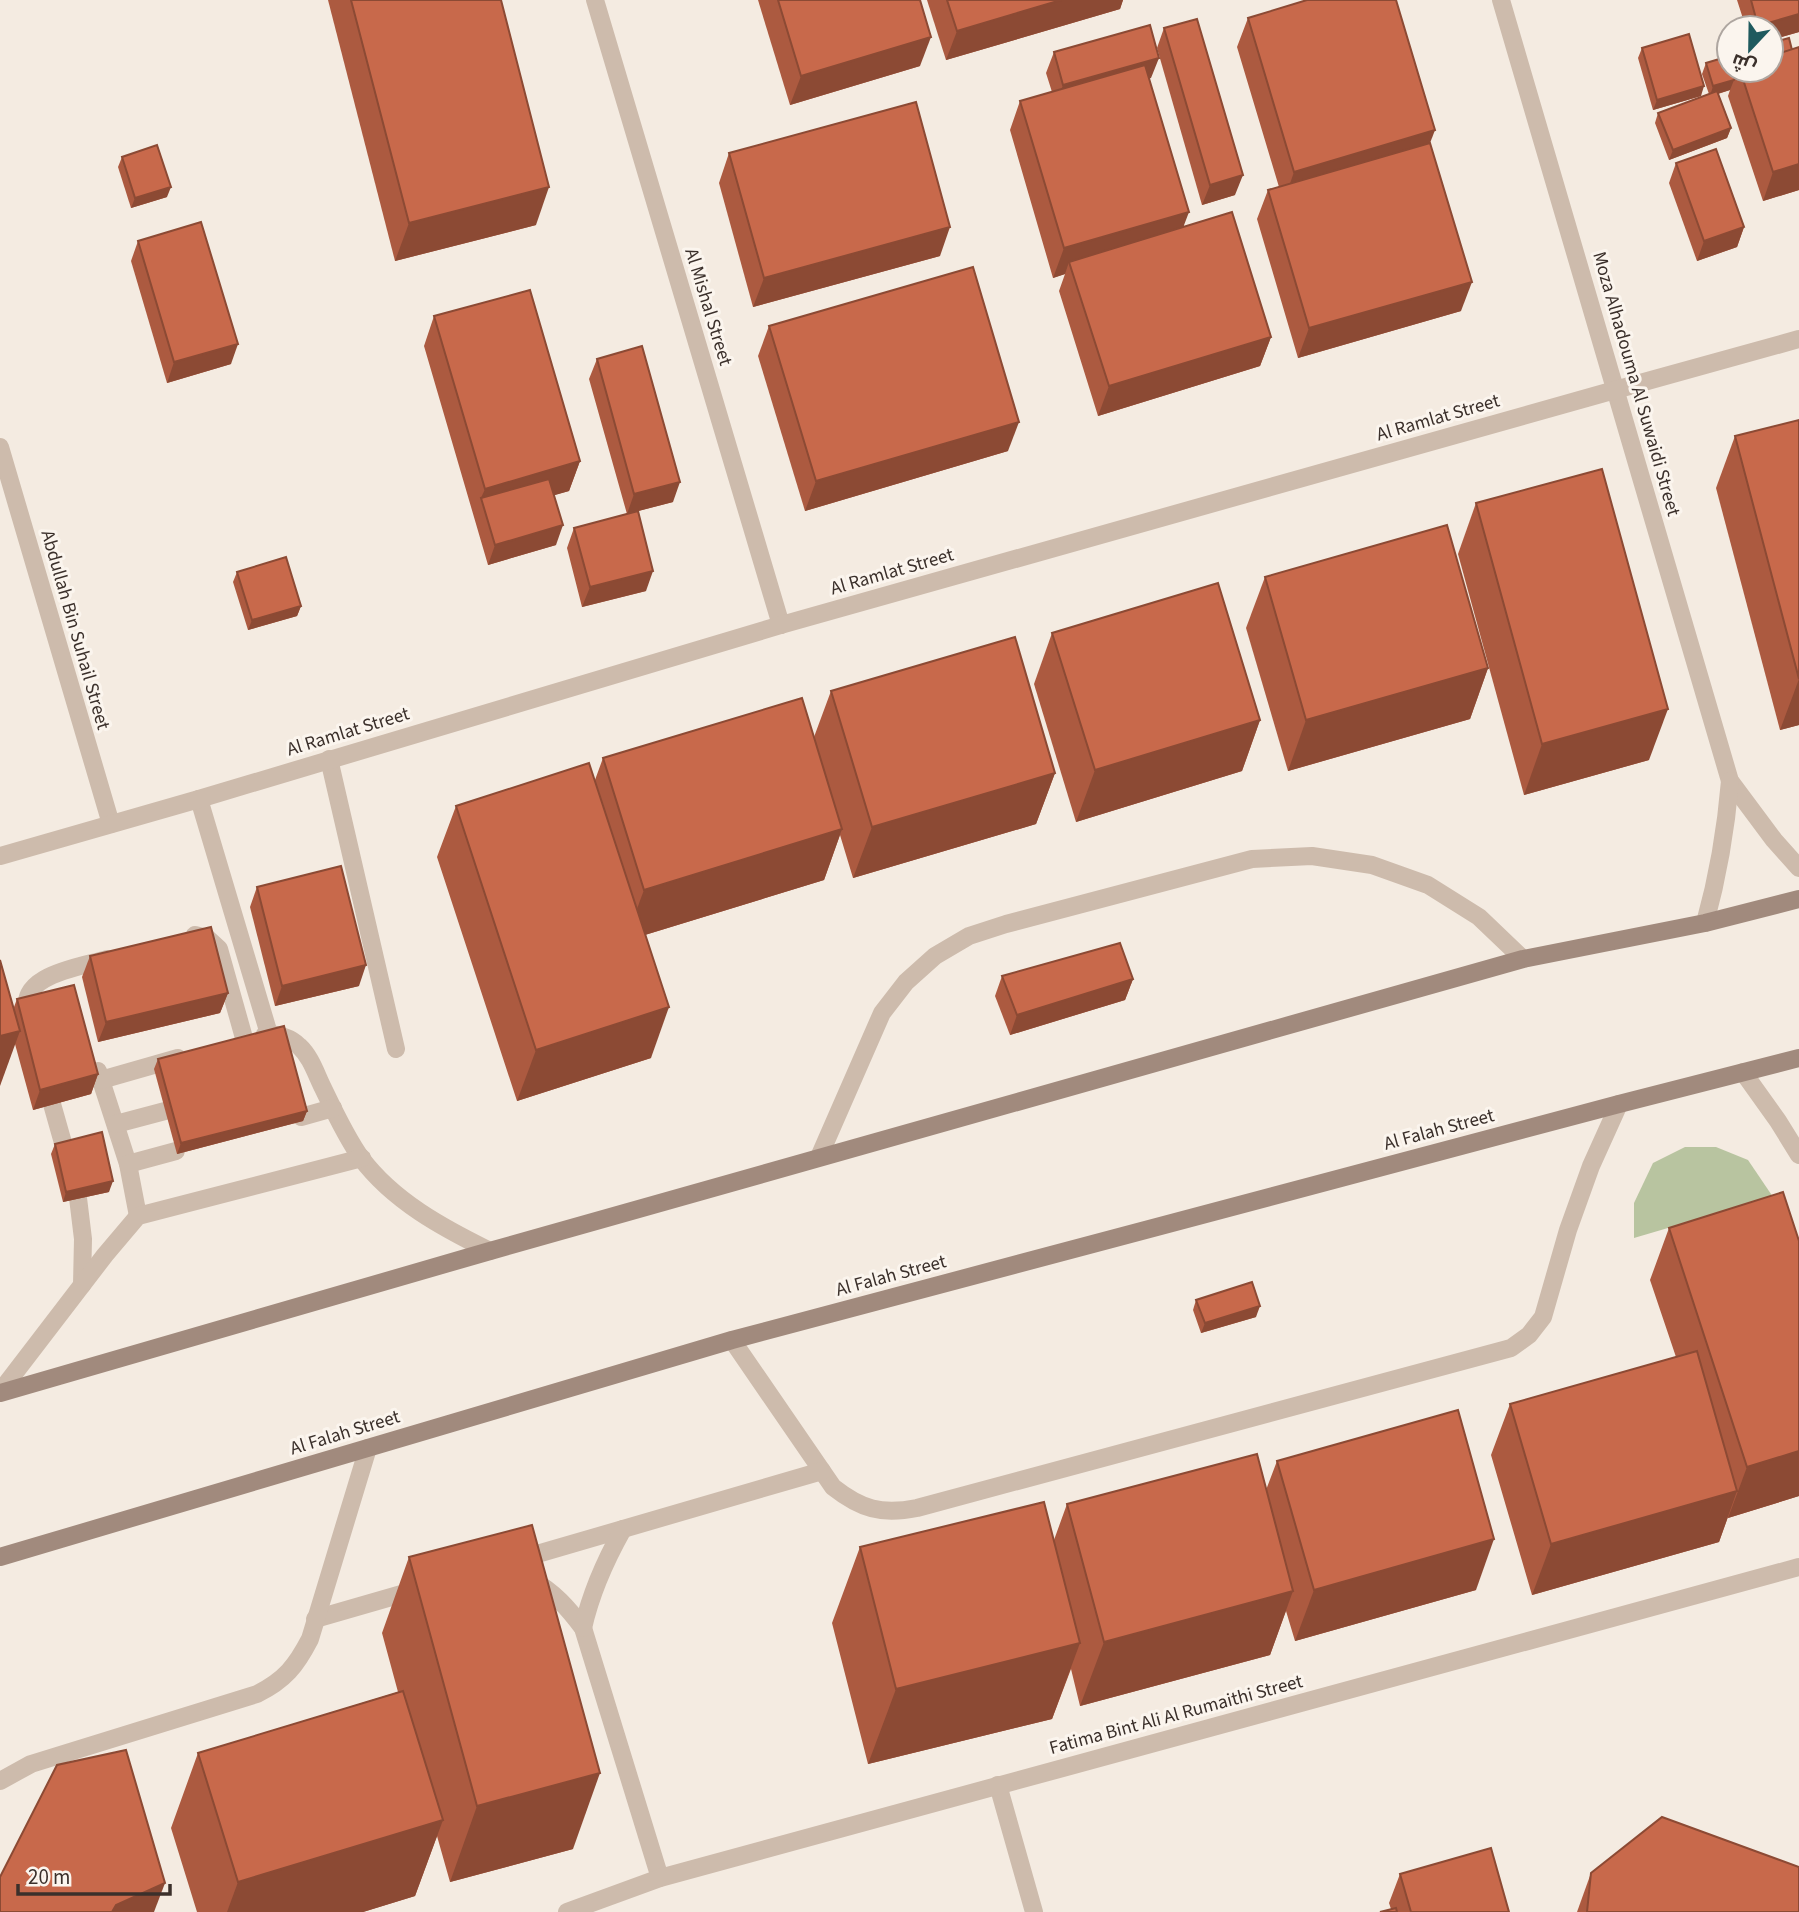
<svg xmlns="http://www.w3.org/2000/svg" width="1799" height="1912" viewBox="0 0 1799 1912" font-family="'Source Sans 3',Cairo,sans-serif">
<style>
.green{fill:#b8c4a0}
.lines{fill:none;stroke-linecap:round;stroke-linejoin:round}
.lane{stroke:#cdbbac;stroke-width:18}
.street{stroke:#cdbbac;stroke-width:18}
.secondary{stroke:#a18a7d;stroke-width:18}
.wall{fill:#ac5a40}
.shaded-wall{fill:#8c4a34}
.building{fill:#c8694b;stroke:#8c4a34;stroke-width:2}
.labels{text-anchor:middle;dominant-baseline:central;stroke-width:6;stroke-linejoin:round;paint-order:stroke}
.street-label{font-size:19px;fill:#3b302b;stroke:#fbf5ee}
</style>
<rect width="100%" height="100%" fill="#f4ebe1"/>
<path class="green" d="M1685 1147H1716L1748 1160 1773 1197 1634 1238V1203L1653 1163Z"/>
<g class="lines">
<g class="lane">
<path d="M329 759 396 1049"/>
<path d="M199 799 269 1034"/>
<path d="M195 935 207 938 219 949 244 1038"/>
<path d="M29 1015C14 975 81 967 107 959"/>
<path d="M265 1034C278 1034 290 1037 299 1046 311 1057 316 1074 323 1088 334 1111 346 1137 361 1158 393 1201 443 1228 490 1251"/>
<path d="M98 1071 128 1164 138 1216"/>
<path d="M101 1080 178 1058"/>
<path d="M52 1104 65 1150"/>
<path d="M301 1117 333 1108"/>
<path d="M116 1124 165 1111"/>
<path d="M819 1157 882 1013 906 982 935 956 969 936 1006 924 1252 859 1312 856 1372 865 1428 885 1479 917 1523 959"/>
<path d="M128 1164 176 1151"/>
<path d="M78 1198 83 1239 82 1285"/>
<path d="M732 1340 833 1487C861 1509 881 1515 917 1508L1511 1348 1529 1335 1543 1317 1568 1230 1591 1166 1619 1104"/>
<path d="M0 1392 105 1255 138 1216 362 1158"/>
<path d="M520 1559 822 1471"/>
<path d="M532 1580C554 1592 568 1608 583 1628L660 1878"/>
<path d="M315 1619 419 1589"/>
<path d="M583 1628C591 1592 605 1561 623 1529"/>
<path d="M0 1781 31 1764 257 1694C285 1680 296 1666 310 1639L368 1448"/>
</g>
<g class="street">
<path d="M595 0 781 625"/>
<path d="M1501 0 1730 781 1774 840 1799 868"/>
<path d="M0 447 111 824"/>
<path d="M0 856 199 799 781 625 1615 390 1799 339"/>
<path d="M1705 923C1718 876 1726 829 1730 781"/>
<path d="M1743 1072 1778 1121 1799 1155"/>
<path d="M998 1785 1034 1912"/>
<path d="M567 1912 660 1878 1799 1567"/>
</g>
<g class="secondary">
<path d="M0 1393 490 1251 1523 959 1705 923 1799 899"/>
<path d="M0 1557 732 1340 1619 1104 1799 1058"/>
</g>
</g>
<g class="wall">
<path d="M328 0H501L536 225 395 261Z"/>
<path d="M758 0H920V66L790 105Z"/>
<path d="M927 0H1123L1120 9 946 60Z"/>
<path d="M1737 0H1799V32L1771 40V28H1746Z"/>
<path d="M1248 18 1430 143 1461 311 1298 358 1257 219 1268 190 1279 187 1237 47Z"/>
<path d="M1164 28 1235 195 1202 205 1157 48Z"/>
<path d="M1642 48 1701 96 1653 110 1638 58Z"/>
<path d="M1054 52 1151 78H1149L1184 227 1271 337 1260 366 1098 416 1059 291 1065 274 1053 278 1010 130 1020 101 1052 92 1046 73Z"/>
<path d="M1706 63 1729 70H1771L1799 190 1763 201 1728 96 1730 90 1718 94 1731 128 1727 138 1669 160 1655 123 1658 113 1709 94 1702 74Z"/>
<path d="M729 153 940 256 753 307 719 183Z"/>
<path d="M122 157 167 197 131 208 118 167Z"/>
<path d="M1676 163 1744 227 1737 247 1697 261 1669 183Z"/>
<path d="M138 241 231 364 167 383 131 261Z"/>
<path d="M434 316 580 461 569 491 554 495 556 545 488 565 424 346Z"/>
<path d="M769 326 1008 451 805 511 758 356Z"/>
<path d="M597 359 673 502 638 511 646 591 582 607 567 548 574 528 627 514 589 379Z"/>
<path d="M1799 420V725L1780 730 1716 488 1735 436Z"/>
<path d="M1476 503 1649 760 1524 795 1458 554Z"/>
<path d="M237 572 301 606 297 616 248 630 233 582Z"/>
<path d="M1265 577 1488 668 1470 719 1288 771 1246 628Z"/>
<path d="M1052 633 1260 720 1242 771 1076 822 1034 684Z"/>
<path d="M831 691 1055 773 1036 824 853 878 840 835 824 880 645 935 651 1058 517 1101 437 857 456 806 595 780 603 758 814 737Z"/>
<path d="M257 887 359 986 275 1006 250 907Z"/>
<path d="M90 956 228 993 220 1013 98 1042 82 977Z"/>
<path d="M1002 976 1133 979 1125 1000 1010 1035 995 996Z"/>
<path d="M17 999 98 1074 91 1094 33 1110 15 1044 14 1007Z"/>
<path d="M158 1059 307 1111 303 1121 177 1154 154 1069Z"/>
<path d="M55 1144 109 1192 63 1202 51 1154Z"/>
<path d="M1669 1228 1799 1496 1728 1518V1517L1719 1542 1532 1595 1491 1455 1510 1404 1676 1357 1650 1280Z"/>
<path d="M1196 1300 1256 1317 1201 1333 1193 1310Z"/>
<path d="M1277 1461 1476 1590 1295 1641 1286 1611 1270 1655 1080 1706 1071 1669 1052 1719 868 1764 832 1623 860 1547 1054 1540 1067 1504 1266 1490Z"/>
<path d="M409 1557 573 1849 450 1882 437 1836 415 1896 363 1912H197L171 1828 198 1753 398 1692 382 1633Z"/>
<path d="M1591 1873 1799 1912H1577Z"/>
<path d="M1400 1874 1509 1912H1380L1391 1909 1389 1903Z"/>
</g>
<g class="shaded-wall">
<path d="M1061 0H1123L1120 9 946 60 957 31Z"/>
<path d="M1799 14V32L1771 40V28H1757L1758 26Z"/>
<path d="M931 37 920 66 790 105 801 76Z"/>
<path d="M1159 58 1151 78 1056 105 1063 85Z"/>
<path d="M1734 80 1730 90 1710 96 1713 86Z"/>
<path d="M1704 86 1701 96 1653 110 1657 100Z"/>
<path d="M1731 128 1727 138 1669 160 1673 150Z"/>
<path d="M1435 130 1424 159 1284 201 1294 172Z"/>
<path d="M1799 164V190L1763 201 1773 172Z"/>
<path d="M1243 175 1235 195 1202 205 1210 185Z"/>
<path d="M171 187 167 197 131 208 135 198Z"/>
<path d="M549 187 536 225 395 261 409 223Z"/>
<path d="M1189 212 1178 241 1069 262 1065 274 1053 278 1064 248Z"/>
<path d="M950 227 940 256 753 307 764 278Z"/>
<path d="M1744 227 1737 247 1697 261 1704 241Z"/>
<path d="M1472 282 1461 311 1298 358 1309 328Z"/>
<path d="M1271 337 1260 366 1098 416 1109 386Z"/>
<path d="M238 344 231 364 167 383 174 362Z"/>
<path d="M1019 422 1008 451 805 511 816 481Z"/>
<path d="M580 461 569 491 486 515 481 498 485 489Z"/>
<path d="M680 482 673 502 627 514 634 494Z"/>
<path d="M563 525 556 545 488 565 495 545Z"/>
<path d="M653 571 646 591 582 607 590 587Z"/>
<path d="M301 606 297 616 248 630 252 620Z"/>
<path d="M1488 668 1470 719 1288 771 1306 720Z"/>
<path d="M1799 679V725L1780 730Z"/>
<path d="M1668 709 1649 760 1524 795 1542 744Z"/>
<path d="M1260 720 1242 771 1076 822 1095 770Z"/>
<path d="M1055 773 1036 824 853 878 872 827Z"/>
<path d="M842 829 824 880 625 941 644 890Z"/>
<path d="M366 965 359 986 275 1006 282 986Z"/>
<path d="M1133 979 1125 1000 1010 1035 1017 1015Z"/>
<path d="M228 993 220 1013 98 1042 106 1022Z"/>
<path d="M669 1007 651 1058 517 1101 536 1050Z"/>
<path d="M20 1031 0 1086V1036Z"/>
<path d="M98 1074 91 1094 33 1110 40 1090Z"/>
<path d="M307 1111 303 1121 177 1154 181 1143Z"/>
<path d="M113 1181 109 1192 63 1202 66 1192Z"/>
<path d="M1260 1306 1256 1317 1201 1333 1205 1323Z"/>
<path d="M1799 1451V1496L1728 1518 1747 1467Z"/>
<path d="M1737 1491 1719 1542 1532 1595 1551 1544Z"/>
<path d="M1494 1539 1476 1590 1295 1641 1314 1590Z"/>
<path d="M1293 1591 1270 1655 1080 1706 1104 1642Z"/>
<path d="M1080 1643 1052 1719 868 1764 896 1689Z"/>
<path d="M600 1773 573 1849 450 1882 477 1806Z"/>
<path d="M443 1820 415 1896 363 1912H227L238 1882Z"/>
<path d="M165 1883 154 1912H112L116 1905Z"/>
</g>
<g class="building">
<path d="M351 0H501L549 187 409 223Z"/>
<path d="M778 0H920L931 37 801 76Z"/>
<path d="M947 0H1061L957 31Z"/>
<path d="M1307 0H1396L1435 130 1294 172 1248 18Z"/>
<path d="M1751 0H1799V14L1758 26Z"/>
<path d="M1197 19 1243 175 1210 185 1164 28Z"/>
<path d="M1150 25 1159 58 1063 85 1054 52Z"/>
<path d="M1689 34 1704 86 1657 100 1642 48Z"/>
<path d="M1789 38 1792 50 1771 56V43Z"/>
<path d="M1799 47V164L1773 172 1740 70H1771V56Z"/>
<path d="M1729 56V70H1738L1734 80 1713 86 1706 63Z"/>
<path d="M1145 65 1189 212 1064 248 1020 101Z"/>
<path d="M1717 91 1731 128 1673 150 1658 113Z"/>
<path d="M916 102 950 227 764 278 729 153Z"/>
<path d="M1430 143 1472 282 1309 328 1268 190Z"/>
<path d="M157 145 171 187 135 198 122 157Z"/>
<path d="M1716 149 1744 227 1704 241 1676 163Z"/>
<path d="M1232 212 1271 337 1109 386 1069 262Z"/>
<path d="M201 222 238 344 174 362 138 241Z"/>
<path d="M973 267 1019 422 816 481 769 326Z"/>
<path d="M530 290 580 461 485 489 434 316Z"/>
<path d="M642 346 680 482 634 494 597 359Z"/>
<path d="M1799 420V679L1735 436Z"/>
<path d="M1602 469 1668 709 1542 744 1476 503Z"/>
<path d="M549 479 563 525 495 545 481 498Z"/>
<path d="M638 511 653 571 590 587 574 528Z"/>
<path d="M1447 525 1488 668 1306 720 1265 577Z"/>
<path d="M286 557 301 606 252 620 237 572Z"/>
<path d="M1218 583 1260 720 1095 770 1052 633Z"/>
<path d="M1015 637 1055 773 872 827 831 691Z"/>
<path d="M802 698 842 829 644 890 603 758Z"/>
<path d="M589 763 669 1007 536 1050 456 806Z"/>
<path d="M341 866 366 965 282 986 257 887Z"/>
<path d="M211 927 228 993 106 1022 90 956Z"/>
<path d="M1120 943 1133 979 1017 1015 1002 976Z"/>
<path d="M0 960 20 1031 0 1036Z"/>
<path d="M74 985 98 1074 40 1090 17 999Z"/>
<path d="M284 1026 307 1111 181 1143 158 1059Z"/>
<path d="M102 1132 113 1181 66 1192 55 1144Z"/>
<path d="M1783 1192 1799 1241V1451L1747 1467 1669 1228Z"/>
<path d="M1252 1282 1260 1306 1205 1323 1196 1300Z"/>
<path d="M1697 1351 1737 1491 1551 1544 1510 1404Z"/>
<path d="M1458 1410 1494 1539 1314 1590 1277 1461Z"/>
<path d="M1257 1454 1293 1591 1104 1642 1067 1504Z"/>
<path d="M1044 1502 1080 1643 896 1689 860 1547Z"/>
<path d="M532 1525 600 1773 477 1806 409 1557Z"/>
<path d="M403 1691 443 1820 238 1882 198 1753Z"/>
<path d="M126 1750 165 1883 116 1905 112 1912H0V1877L57 1765Z"/>
<path d="M1662 1817 1799 1867V1912H1587L1591 1873Z"/>
<path d="M1491 1848 1509 1912H1411L1400 1874Z"/>
<path d="M1396 1908 1397 1912H1380Z"/>
</g>
<g class="labels">
<g class="street-label">
<text transform="translate(708 307) rotate(73)">Al Mishal Street</text>
<text transform="translate(1636 384) rotate(74)">Moza Alhadouma Al Suwaidi Street</text>
<text transform="translate(1438 418) rotate(-16)">Al Ramlat Street</text>
<text transform="translate(892 572) rotate(-16)">Al Ramlat Street</text>
<text transform="translate(75 630) rotate(74)">Abdullah Bin Suhail Street</text>
<text transform="translate(348 732) rotate(-17)">Al Ramlat Street</text>
<text transform="translate(1439 1130) rotate(-15)">Al Falah Street</text>
<text transform="translate(891 1276) rotate(-15)">Al Falah Street</text>
<text transform="translate(345 1433) rotate(-17)">Al Falah Street</text>
<text transform="translate(1176 1715) rotate(-15)">Fatima Bint Ali Al Rumaithi Street</text>
</g>
</g>
<g transform="translate(1750 49) rotate(202)"><circle r="33" fill="#fbf5ee" stroke="#aea6a0" stroke-width="2"/>
<path d="M0-5L12 26L0 18L-12 26Z" fill="#1f5a5e"/>
<text y="-10" font-size="19" font-weight="bold" text-anchor="middle" fill="#3b302b">ش</text>
</g>
<path d="M18 1884v10h152v-10" fill="none" stroke="#3b302b" stroke-width="3.5"/>
<text x="28" y="1884" font-size="21" fill="#3b302b" stroke="#fbf5ee" stroke-width="5" paint-order="stroke">20 m</text>
</svg>
